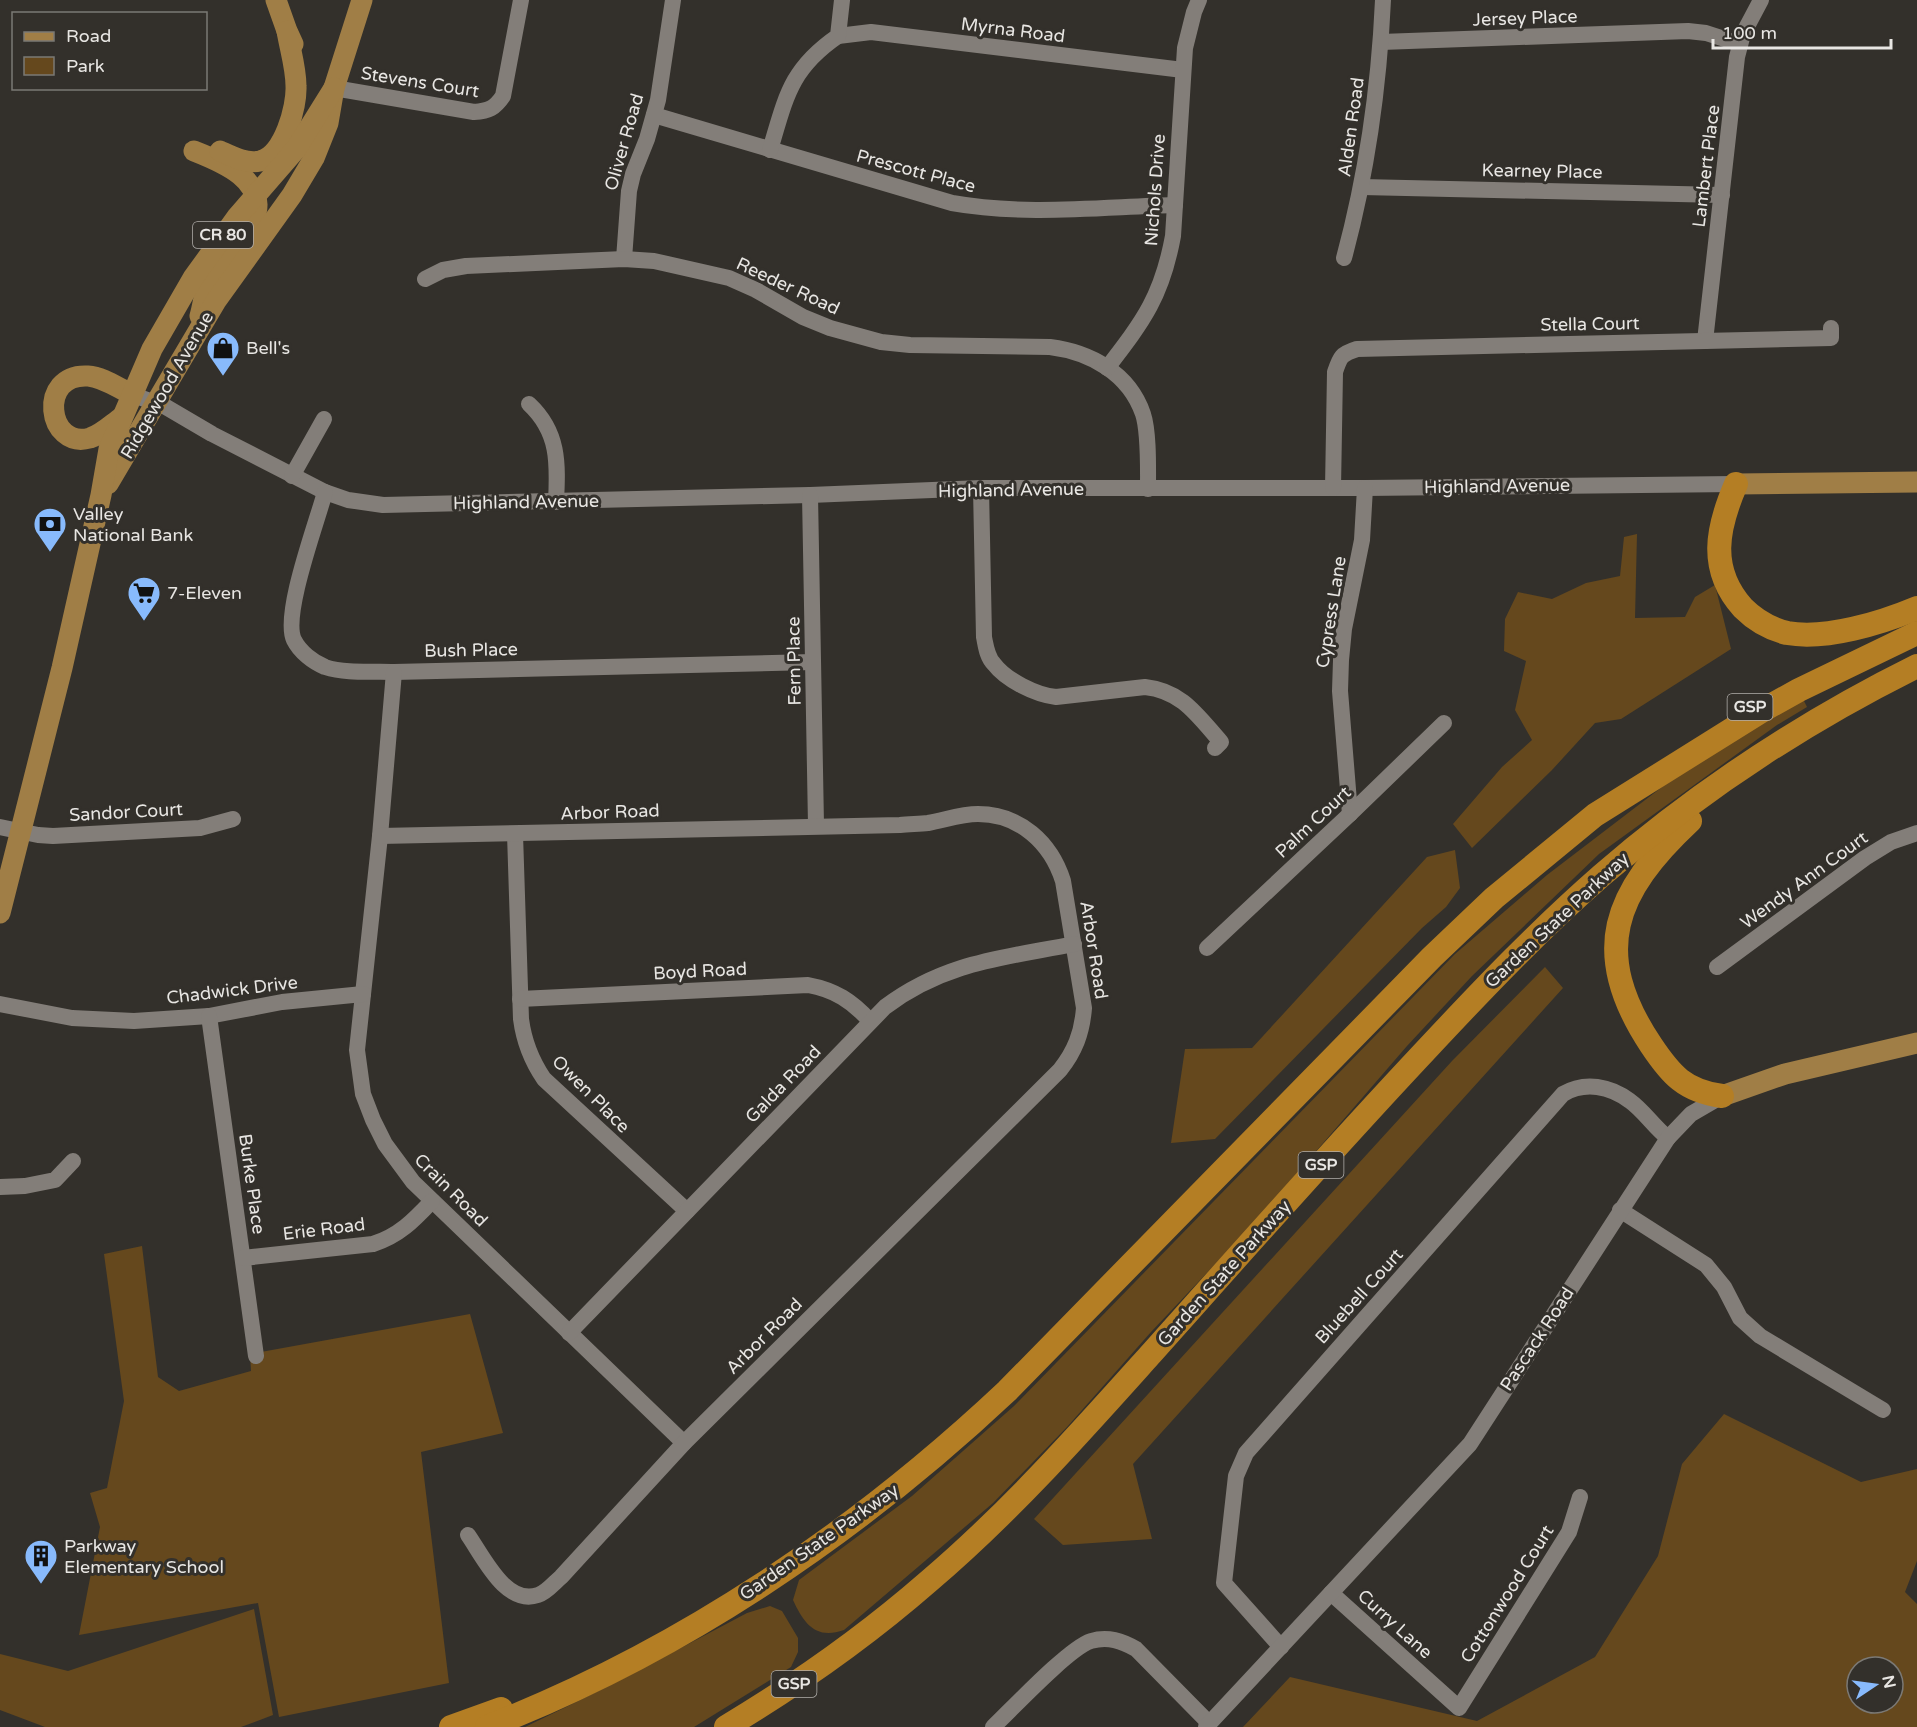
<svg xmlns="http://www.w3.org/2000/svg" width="1917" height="1727" viewBox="0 0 1917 1727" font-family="'Varela Round',sans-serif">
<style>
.green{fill:#65481d;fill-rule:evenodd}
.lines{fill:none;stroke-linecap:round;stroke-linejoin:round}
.minor{stroke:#837e79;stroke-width:16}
.major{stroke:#a07e46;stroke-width:21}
.highway{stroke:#b47e24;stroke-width:24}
.labels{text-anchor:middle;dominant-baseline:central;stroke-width:6;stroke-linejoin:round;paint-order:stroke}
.shield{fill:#33302b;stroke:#b2afac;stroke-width:1.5}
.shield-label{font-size:16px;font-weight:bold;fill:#e8e6e3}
.street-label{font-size:18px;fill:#e8e6e3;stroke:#33302b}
.poi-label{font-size:18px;fill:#e8e6e3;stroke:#33302b;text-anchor:start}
</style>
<rect width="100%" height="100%" fill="#33302b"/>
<g class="green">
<path d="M1637 534 1635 618 1685 617 1695 597 1715 585 1731 649 1621 719 1595 723 1552 770 1472 848 1453 824 1502 767 1532 740 1515 710 1526 661 1504 651 1505 619 1518 592 1552 599 1586 583 1620 576 1624 537Z"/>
<path d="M1803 699 1807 707 1777 725 1599 854 1472 976 1407 1046 1254 1223 1151 1332 1067 1427 993 1503 844 1630C816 1640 804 1624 793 1600L799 1580 912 1496 1014 1406 1455 954 1547 875 1683 771Z"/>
<path d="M1455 850 1460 888 1446 907 1422 928 1215 1139 1171 1143 1185 1049 1252 1048 1427 857Z"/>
<path d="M1545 967 1563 988 1133 1464 1152 1539 1063 1545 1034 1519 1452 1061Z"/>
<path d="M142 1246 158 1377 179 1391 251 1371 250 1354 470 1314 503 1433 421 1452 449 1683 279 1717 258 1603 79 1635 100 1527 90 1493 107 1488 124 1401 104 1254Z"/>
<path d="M1724 1414 1861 1482 1917 1469V1561L1905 1592 1917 1604V1727H1243L1290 1677 1477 1721 1595 1657 1658 1556 1682 1464ZM1857 1667H1893V1703H1857Z"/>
<path d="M770 1606 782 1611 798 1638V1652L791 1667 694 1727H525L605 1688 747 1613Z"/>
<path d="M254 1609 273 1715 241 1727H45L0 1710V1654L68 1671Z"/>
</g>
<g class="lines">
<g class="minor">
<path d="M838 36 871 32 1183 70"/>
<path d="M1381 42 1688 31 1706 33 1740 44"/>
<path d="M334 88 474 112C489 111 495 108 503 96L521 0"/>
<path d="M654 115 952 203C1025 216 1101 207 1175 205"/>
<path d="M770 150C786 97 790 69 838 36L842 0"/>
<path d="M1362 187 1722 195"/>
<path d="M1344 258C1367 173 1379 88 1383 0"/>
<path d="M624 259 629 191 633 174 647 139 658 100 673 0"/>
<path d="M425 279 443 270 466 266 624 259 654 261 729 278 756 290 803 317 830 328 881 342 910 345 1050 347C1090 352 1129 373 1143 414 1149 432 1148 469 1148 489"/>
<path d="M1705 341 1737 57 1743 34 1761 0"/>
<path d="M1107 368C1144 320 1162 296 1173 236L1185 48 1194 12 1199 0"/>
<path d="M131 394 166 407 212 434 325 492 348 500 383 505 810 495 981 488H1365L1736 484"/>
<path d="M529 404C559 432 558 463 556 502"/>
<path d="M292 476 324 419"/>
<path d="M981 488 984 637C986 647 987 657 994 664 1006 680 1036 695 1056 697L1145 687C1182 691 1197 715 1221 742L1215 748"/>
<path d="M1333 488 1335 372C1340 357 1341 354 1357 349L1831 338V328"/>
<path d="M325 492C317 522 282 615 294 640 300 652 313 662 325 667 347 674 372 671 394 672L813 662"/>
<path d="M810 495 816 825"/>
<path d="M394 672 380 836 357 1050 363 1094 373 1120 385 1144 413 1182 684 1443"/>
<path d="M1350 814 1340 691 1341 660 1344 629 1362 540 1365 488"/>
<path d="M0 827 38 835 53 836 200 828 233 819"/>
<path d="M515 834 521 1019C524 1042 531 1060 544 1079L687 1211"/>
<path d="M380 836 900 825C909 824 919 824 928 823 945 820 961 814 978 814 1020 814 1051 843 1063 881L1084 1008C1082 1033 1075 1051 1060 1070L684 1443 561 1577C554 1583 546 1593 538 1595 506 1606 484 1558 468 1535"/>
<path d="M1207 948 1350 814 1444 723"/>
<path d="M1717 967 1865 858 1891 842 1917 833"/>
<path d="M520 999 808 985C835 990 852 1001 870 1021"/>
<path d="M0 1004 72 1018 134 1021 209 1016 282 1002 363 994"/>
<path d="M209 1016 256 1356"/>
<path d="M0 1187 25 1186 55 1180 73 1161"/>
<path d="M1620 1210 1706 1265 1724 1287 1740 1318 1760 1336 1883 1410"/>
<path d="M243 1258 373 1244C399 1236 414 1220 432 1201"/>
<path d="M569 1333 885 1007C945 962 1003 958 1074 944"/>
<path d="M1331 1593 1459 1708 1569 1532 1580 1497"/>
<path d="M1281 1647 1224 1583 1236 1476 1246 1453 1563 1094C1585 1081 1610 1086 1630 1101 1644 1111 1654 1127 1668 1138"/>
<path d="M993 1727C1013 1708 1069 1648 1091 1641 1108 1636 1122 1641 1136 1649L1209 1723"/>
<path d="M1206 1727 1470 1444 1668 1138 1691 1114 1722 1096"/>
</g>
<g class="major">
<path d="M276 0 287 31 293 44"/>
<path d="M194 151C222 162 269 181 254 219 249 230 239 240 232 250 224 260 213 272 208 284 204 294 203 306 200 316"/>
<path d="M220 151C233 157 246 164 260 161 284 155 297 107 296 86 296 68 290 49 287 31"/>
<path d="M122 417C112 424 102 434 90 438 47 450 37 373 88 376 103 377 118 388 131 394"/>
<path d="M108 484 216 301 292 195 314 158 328 123 334 88 362 0"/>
<path d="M1736 484 1917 482"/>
<path d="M0 913 62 668 101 495 109 449 115 435 152 349 193 278 237 217 296 149 334 88"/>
<path d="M1722 1096 1785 1074 1917 1043"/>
</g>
<g class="highway">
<path d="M1736 484C1717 528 1708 569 1743 608 1755 620 1771 629 1787 633 1826 640 1881 623 1917 608"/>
<path d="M1690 821C1614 892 1589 952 1651 1045 1671 1075 1685 1091 1722 1096"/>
<path d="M451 1727 501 1709"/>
<path d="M487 1727C680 1652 856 1533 1007 1391L1432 957 1494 898 1595 815 1763 710 1799 690 1917 633"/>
<path d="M726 1727C798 1684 866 1636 929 1581 1009 1513 1079 1434 1149 1356 1240 1254 1331 1151 1425 1051 1482 990 1539 930 1602 875 1699 791 1802 723 1917 666"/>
</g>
</g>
<defs>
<g id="shop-pin" transform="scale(1.725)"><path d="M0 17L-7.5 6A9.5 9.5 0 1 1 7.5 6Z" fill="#88bafc" stroke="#33302b"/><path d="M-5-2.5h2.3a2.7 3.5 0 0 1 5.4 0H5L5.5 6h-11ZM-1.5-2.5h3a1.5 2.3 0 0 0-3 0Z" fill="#111"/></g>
<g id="bank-pin" transform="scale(1.725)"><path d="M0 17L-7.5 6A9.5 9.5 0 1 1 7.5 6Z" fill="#88bafc" stroke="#33302b"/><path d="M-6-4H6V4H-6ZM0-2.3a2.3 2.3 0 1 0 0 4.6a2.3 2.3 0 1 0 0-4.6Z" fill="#111"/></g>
<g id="supermarket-pin" transform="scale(1.725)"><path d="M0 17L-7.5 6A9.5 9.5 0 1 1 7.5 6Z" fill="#88bafc" stroke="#33302b"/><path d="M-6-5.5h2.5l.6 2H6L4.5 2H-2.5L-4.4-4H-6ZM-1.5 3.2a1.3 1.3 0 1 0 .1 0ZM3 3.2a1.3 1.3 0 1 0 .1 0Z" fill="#111"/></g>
<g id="building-pin" transform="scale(1.725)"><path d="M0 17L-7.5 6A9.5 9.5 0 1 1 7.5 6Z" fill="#88bafc" stroke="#33302b"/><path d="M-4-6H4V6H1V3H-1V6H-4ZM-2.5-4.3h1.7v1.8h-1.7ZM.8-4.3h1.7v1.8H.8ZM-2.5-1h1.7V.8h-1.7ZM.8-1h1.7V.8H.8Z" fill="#111"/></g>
</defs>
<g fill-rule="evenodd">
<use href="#shop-pin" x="223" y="348"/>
<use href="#bank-pin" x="50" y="524"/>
<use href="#supermarket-pin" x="144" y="593"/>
<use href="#building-pin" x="41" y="1556"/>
</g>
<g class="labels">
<g class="shield">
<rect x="193" y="222" width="60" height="26" rx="4.5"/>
<rect x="1727.5" y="694" width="45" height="26" rx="4.5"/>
<rect x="1298.5" y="1152" width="45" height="26" rx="4.5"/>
<rect x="771.5" y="1671" width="45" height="26" rx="4.5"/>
</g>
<g class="shield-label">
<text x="223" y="235">CR 80</text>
<text x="1750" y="707">GSP</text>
<text x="1321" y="1165">GSP</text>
<text x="794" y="1684">GSP</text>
</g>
<g class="street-label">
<text transform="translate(1525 18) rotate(-2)">Jersey Place</text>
<text transform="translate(1013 30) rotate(7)">Myrna Road</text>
<text transform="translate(420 82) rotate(9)">Stevens Court</text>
<text transform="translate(1351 127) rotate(-82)">Alden Road</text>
<text transform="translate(624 142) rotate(-74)">Oliver Road</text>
<text transform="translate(1706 166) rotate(-83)">Lambert Place</text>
<text transform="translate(916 171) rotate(15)">Prescott Place</text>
<text transform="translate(1542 171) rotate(1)">Kearney Place</text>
<text transform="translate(1155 190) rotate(-86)">Nichols Drive</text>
<text transform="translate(788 286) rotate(25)">Reeder Road</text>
<text transform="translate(1590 324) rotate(-1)">Stella Court</text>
<text transform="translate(167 385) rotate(-60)">Ridgewood Avenue</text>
<text transform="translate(1497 486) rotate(-1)">Highland Avenue</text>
<text transform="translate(1011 490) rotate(-1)">Highland Avenue</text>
<text transform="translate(526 502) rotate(-1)">Highland Avenue</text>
<text transform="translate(1331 612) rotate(-81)">Cypress Lane</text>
<text transform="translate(471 650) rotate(-1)">Bush Place</text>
<text transform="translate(794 661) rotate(-91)">Fern Place</text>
<text transform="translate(126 812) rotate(-3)">Sandor Court</text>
<text transform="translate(610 812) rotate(-2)">Arbor Road</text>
<text transform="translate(1313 822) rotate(-43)">Palm Court</text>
<text transform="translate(1804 880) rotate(-36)">Wendy Ann Court</text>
<text transform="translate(1557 920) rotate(-43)">Garden State Parkway</text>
<text transform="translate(1094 950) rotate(81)">Arbor Road</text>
<text transform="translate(700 971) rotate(-3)">Boyd Road</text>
<text transform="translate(232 990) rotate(-7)">Chadwick Drive</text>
<text transform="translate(783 1084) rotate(-46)">Galda Road</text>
<text transform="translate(591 1094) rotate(45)">Owen Place</text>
<text transform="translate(252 1184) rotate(82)">Burke Place</text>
<text transform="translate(451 1190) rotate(45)">Crain Road</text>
<text transform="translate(324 1229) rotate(-7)">Erie Road</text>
<text transform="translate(1224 1273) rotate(-48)">Garden State Parkway</text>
<text transform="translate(1359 1296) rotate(-48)">Bluebell Court</text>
<text transform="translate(764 1336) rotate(-45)">Arbor Road</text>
<text transform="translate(1537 1339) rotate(-57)">Pascack Road</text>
<text transform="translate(819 1542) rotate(-35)">Garden State Parkway</text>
<text transform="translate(1507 1594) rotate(-58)">Cottonwood Court</text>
<text transform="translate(1395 1624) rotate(42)">Curry Lane</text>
</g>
<g class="poi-label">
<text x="246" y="348">Bell's</text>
<text x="73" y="514">Valley<tspan x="73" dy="21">National Bank</tspan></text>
<text x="167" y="593">7-Eleven</text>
<text x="64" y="1546">Parkway<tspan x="64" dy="21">Elementary School</tspan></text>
</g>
</g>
<rect x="12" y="12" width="195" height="78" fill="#33302b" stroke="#7b7975" stroke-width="1.5"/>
<rect x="24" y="32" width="30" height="9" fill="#a07e46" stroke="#7b7975" stroke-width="1.5"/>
<text x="66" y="42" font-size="18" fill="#e8e6e3">Road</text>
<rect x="24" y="57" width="30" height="18" fill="#65481d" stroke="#7b7975" stroke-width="1.5"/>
<text x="66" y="72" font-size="18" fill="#e8e6e3">Park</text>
<g transform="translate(1875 1685) rotate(77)"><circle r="28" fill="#33302b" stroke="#7b7975" stroke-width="1.5"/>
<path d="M0-4.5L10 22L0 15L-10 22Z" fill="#88bafc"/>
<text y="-9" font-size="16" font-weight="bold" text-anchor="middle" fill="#e8e6e3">N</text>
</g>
<path d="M1713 39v9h178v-9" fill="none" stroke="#e8e6e3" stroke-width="3"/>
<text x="1722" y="39" font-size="18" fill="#e8e6e3" stroke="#33302b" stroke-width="4.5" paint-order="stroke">100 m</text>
</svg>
